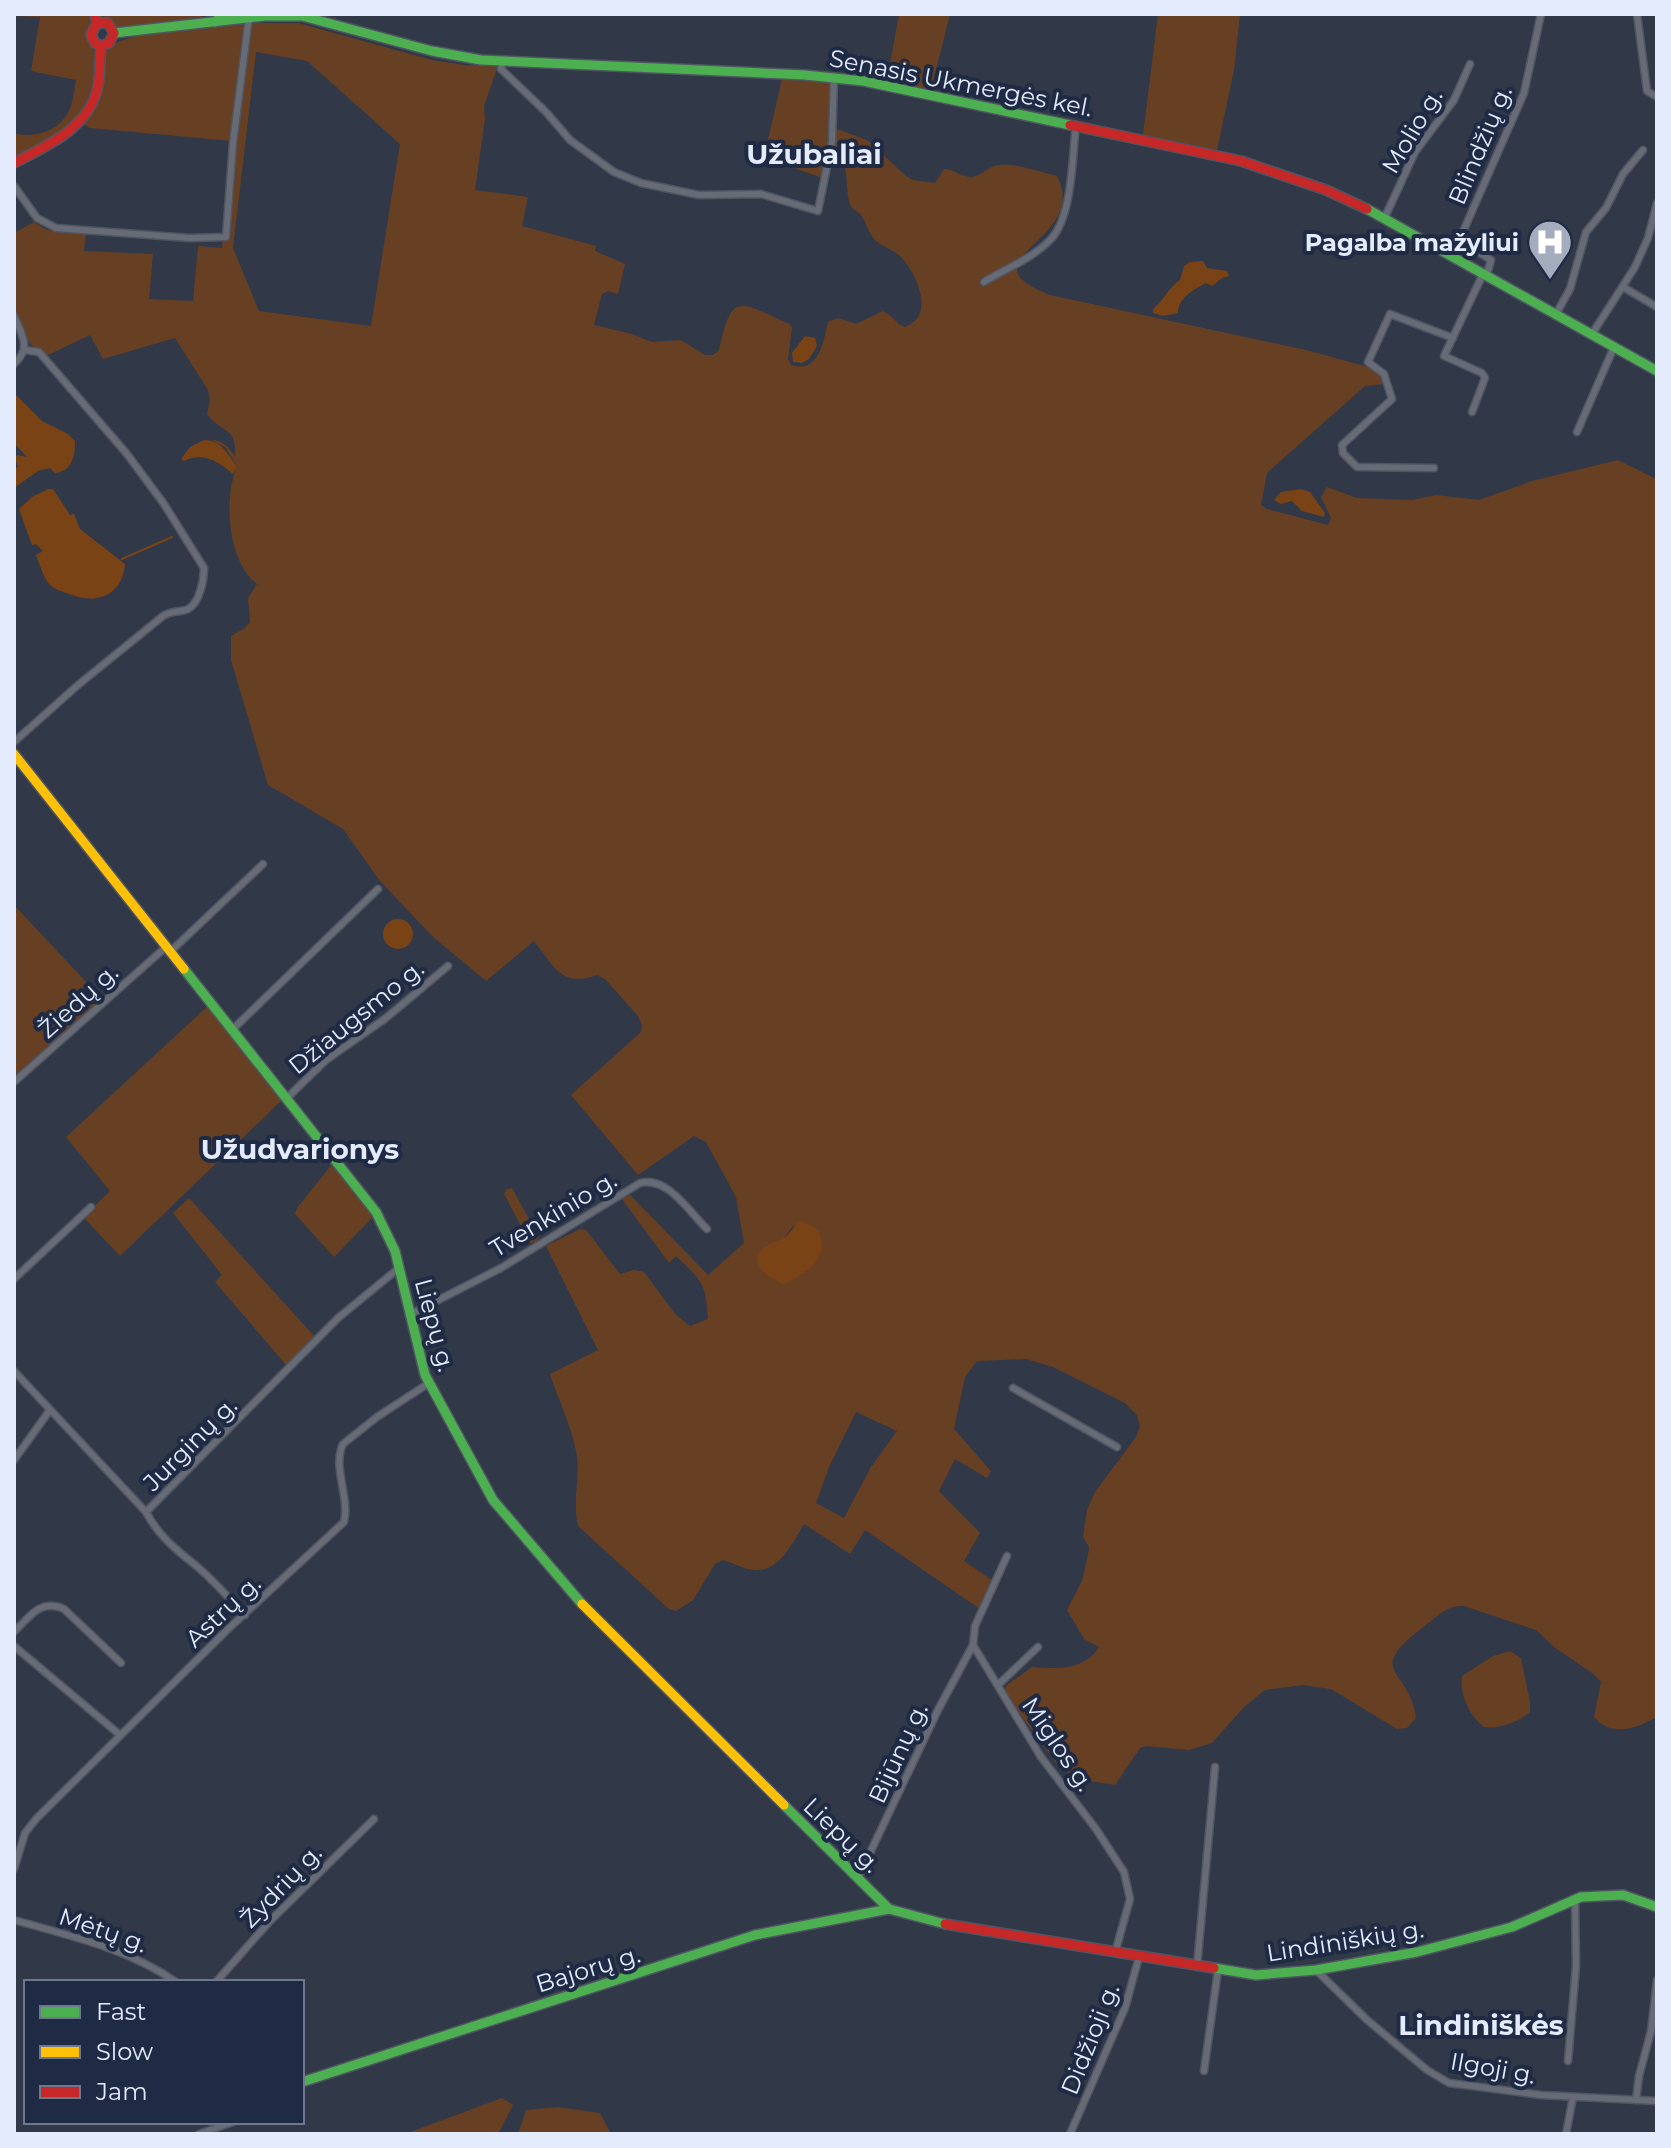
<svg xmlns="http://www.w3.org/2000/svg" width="1671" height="2148" viewBox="0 0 1671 2148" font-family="Montserrat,sans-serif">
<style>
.green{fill:#674024;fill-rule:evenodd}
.water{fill:#7a4316}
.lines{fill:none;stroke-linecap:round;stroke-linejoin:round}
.stream{stroke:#7a4316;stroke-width:2}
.street-casing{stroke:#4f5562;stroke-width:9}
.fast-casing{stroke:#4f5562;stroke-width:12}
.slow-casing{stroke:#4f5562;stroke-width:12}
.jam-casing{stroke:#4f5562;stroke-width:12}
.street{stroke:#666b76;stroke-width:6}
.fast{stroke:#4caf50;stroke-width:9}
.slow{stroke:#ffc107;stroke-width:9}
.jam{stroke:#c62828;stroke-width:9}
.labels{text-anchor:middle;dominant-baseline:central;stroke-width:8;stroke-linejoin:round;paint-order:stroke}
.street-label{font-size:24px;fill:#e3ebfc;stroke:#1f2a44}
.poi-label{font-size:24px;font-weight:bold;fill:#e3ebfc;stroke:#1f2a44;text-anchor:end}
.quarter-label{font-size:28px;font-weight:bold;fill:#e3ebfc;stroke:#1f2a44}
</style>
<rect width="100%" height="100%" fill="#313847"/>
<g class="green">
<path d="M14 14H91C92 21 89 26 88 33 88 41 95 48 95 57 95 118 62 132 14 158V133C34 139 59 131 69 111 73 102 74 90 76 80L31 71 40 17 14 16Z"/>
<path d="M99 14H217L125 30 116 27Z"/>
<path d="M899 14H950L931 90 887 81Z"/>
<path d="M1158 14H1240L1234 70 1217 150 1143 135Z"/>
<path d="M255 23H298L432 60 465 65 498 66 484 106 485 119 475 190 528 197 522 226 596 246 595 251 625 264 618 294 608 291 602 294 594 325 632 334 652 342 681 340 705 355H713L719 350C732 291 738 301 789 324L792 327 788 359 791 365C819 374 823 342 828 322L838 318 856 324 883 311C892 315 895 323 905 327 935 316 918 276 902 258 895 250 884 248 876 241 868 233 867 223 860 214 858 211 853 210 851 206 846 199 848 175 844 163L827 155 822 178 764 157 782 79 837 82V129L867 140 906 176 913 180 935 183 944 169C954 169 960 176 969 177 980 178 988 166 999 165 1017 163 1039 172 1057 176 1091 241 958 259 1050 295L1306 350 1368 367 1382 374 1383 384 1365 386 1267 473 1261 505 1267 509 1328 525 1331 518 1321 497 1327 487 1357 498 1412 500 1436 495 1479 500 1532 481 1618 460 1654 478 1657 477V1717C1637 1728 1612 1738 1594 1717L1601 1682 1595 1675 1554 1647 1536 1630 1464 1606C1447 1605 1439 1615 1426 1625 1361 1674 1410 1667 1416 1718L1407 1728 1397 1729 1331 1689 1303 1685 1265 1690 1244 1707 1212 1743 1189 1750 1146 1746 1140 1748 1115 1785 1090 1781 1061 1770 1004 1692 1007 1685 1032 1667C1056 1669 1084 1671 1099 1647L1084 1639 1067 1610 1082 1581 1088 1555 1089 1547 1083 1537 1087 1510 1095 1492 1136 1437 1140 1426 1137 1415 1125 1403 1053 1367 1026 1359 977 1361 965 1377 954 1429 991 1471 987 1478 955 1459 939 1491 980 1533 964 1561 993 1581 980 1609 865 1530 850 1554 804 1524C793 1542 779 1573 754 1570 744 1569 733 1563 723 1560L715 1564 693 1600 676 1611 669 1609 578 1526C572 1501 581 1476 576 1451 571 1425 558 1399 550 1374L598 1350 546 1246 580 1229 586 1230 620 1274 634 1270 644 1272 676 1315 690 1326 708 1319C706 1283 702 1281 676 1256L669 1263 622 1199 630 1195 635 1200 708 1275 744 1243 736 1197 706 1142 694 1136 638 1175 571 1095 641 1032 642 1026 638 1016 605 979 597 975C561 988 554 966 534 941L486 981 432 936 380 881 343 829 268 785 231 660V636L245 628 250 622 248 598 257 584C228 562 223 499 237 466L225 447 211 440C224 440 228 447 235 456 237 425 221 434 207 414L210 400 208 390 175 338 103 359 90 335 46 356 30 344 14 309V233L34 222 47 230 86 234 84 251 153 254 149 299 193 301 198 246 222 248 232 141 90 128 83 124C89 104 96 62 109 48 125 30 228 25 255 23ZM256 52 307 61 400 144 371 326 259 311 233 248ZM794 1225 777 1282 765 1247 784 1238ZM856 1412 897 1431 871 1467 844 1518 816 1503 829 1467Z"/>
<path d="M14 905 102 999 14 1077Z"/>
<path d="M209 1005 283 1099 120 1256 83 1217 110 1191 66 1137Z"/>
<path d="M333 1163 373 1217 334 1257 295 1214 297 1208Z"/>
<path d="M512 1188 539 1237 536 1242 530 1243 504 1194 507 1189Z"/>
<path d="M189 1198 315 1337 287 1366 215 1282 222 1275 173 1213Z"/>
<path d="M1510 1651 1521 1658 1530 1702V1712C1519 1722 1498 1729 1484 1727 1470 1717 1459 1694 1462 1676L1493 1656Z"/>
<path d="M502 2098 513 2105 498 2134H405Z"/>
<path d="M558 2107 600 2113 611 2134H518L526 2110Z"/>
</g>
<g class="water">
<path d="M1203 261 1207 268 1227 271 1229 276 1222 278 1212 286 1206 283C1193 290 1178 298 1178 313L1163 316 1153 313V309C1164 300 1169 287 1180 280L1184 266 1190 262Z"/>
<path d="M805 336 815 338 817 346 809 359 802 363 793 362 792 353Z"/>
<path d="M14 393 42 421 68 434 75 441C75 457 72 471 55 473L50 468 38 471 14 488V469L18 467 15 459 17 455 27 457 14 443Z"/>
<path d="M204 440C223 441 226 453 237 466L233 474C217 461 204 452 184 461L181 459 190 447Z"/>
<path d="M48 489H53L70 515 74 514 80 529 125 564C123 594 98 605 72 595 64 592 55 590 49 584 43 576 40 565 36 555L43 551 36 544 32 545 19 509 32 497Z"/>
<path d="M1301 489 1310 492 1325 513 1324 517 1302 511 1292 501 1281 504 1274 500 1281 492Z"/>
<circle cx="398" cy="934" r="15"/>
<path d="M799 1222C816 1222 827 1238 820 1255 815 1267 795 1280 783 1284 768 1278 744 1260 767 1246 772 1242 779 1241 785 1237 791 1233 793 1227 799 1222Z"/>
</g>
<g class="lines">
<path class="stream" d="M122 559 172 537"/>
<g class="street-casing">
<g id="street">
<path d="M1637 14 1647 91 1657 97"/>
<path d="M502 62 501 69 546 112 570 140 614 172 641 183 699 195 761 194 818 211 832 142 834 77"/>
<path d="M14 186 37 218 56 228 190 238 226 237 233 143 249 17"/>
<path d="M1385 217 1415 152 1454 100 1470 64"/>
<path d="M1487 274 1491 260 1464 243 1462 234 1524 93 1541 14"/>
<path d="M984 282C1005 269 1031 259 1049 241 1073 219 1072 156 1076 125"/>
<path d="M1623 287 1657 307"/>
<path d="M1556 314 1570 289 1586 232 1606 208 1623 174 1643 150"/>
<path d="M14 316C22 335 32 348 14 364"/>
<path d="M1592 334 1635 267 1648 238 1657 203"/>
<path d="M1472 412 1485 378 1482 373 1444 356 1484 272"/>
<path d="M1577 432 1614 347"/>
<path d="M1434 468 1357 467 1343 453 1342 445 1392 399 1384 374 1368 362 1390 314 1453 338"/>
<path d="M14 742 78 685 163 616C172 610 180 613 188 609 200 603 204 579 204 568L164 504 127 454 39 352 25 350"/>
<path d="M171 951 263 864"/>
<path d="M233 1029 378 889"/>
<path d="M14 1082 167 946"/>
<path d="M288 1097 326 1060 386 1018 448 966"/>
<path d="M14 1279 91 1207"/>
<path d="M409 1315 501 1268 640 1183C668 1176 689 1212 707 1229"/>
<path d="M14 1371 146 1512 338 1318 399 1268"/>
<path d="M1013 1388 1117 1447"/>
<path d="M14 1460 50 1410"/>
<path d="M146 1512C158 1535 175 1549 194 1564 213 1579 228 1598 245 1615"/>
<path d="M1007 1556 975 1626 973 1645 1041 1757 1096 1829 1124 1872 1130 1899 1115 1953"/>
<path d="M14 1632C29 1617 41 1598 64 1609L121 1663"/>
<path d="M14 1646 120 1735"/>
<path d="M998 1685 1038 1647"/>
<path d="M14 1869 25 1833 36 1819 227 1630 344 1522C350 1496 332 1467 343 1444L377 1417 429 1383"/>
<path d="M858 1878 938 1710 973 1645"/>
<path d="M14 1920C70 1936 127 1948 176 1982"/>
<path d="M1197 1967 1215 1767"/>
<path d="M1316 1970 1366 2019 1427 2070 1449 2083 1541 2095 1657 2101"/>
<path d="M216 1982 270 1921 374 1819"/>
<path d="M1568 2061 1576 1966 1575 1899"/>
<path d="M1204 2071 1218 1970"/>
<path d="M1636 2100 1639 2076 1651 2031 1657 1980"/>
<path d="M199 2134 233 2122"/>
<path d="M1070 2134 1125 2008 1139 1957"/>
<path d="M1566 2134 1573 2097"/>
</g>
</g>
<g class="fast-casing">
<g id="fast">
<path d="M246 14 249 17"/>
<path d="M215 22 222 14"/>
<path d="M114 33 265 16H302L432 51 481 60 805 75 863 81 1070 125"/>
<path d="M1367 209 1657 371"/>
<path d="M184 969 376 1212 395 1251 425 1375 493 1500 582 1604"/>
<path d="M784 1805 889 1909"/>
<path d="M1214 1968 1256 1975 1316 1970 1417 1952 1512 1927 1581 1897 1623 1895 1657 1907"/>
<path d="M302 2082 755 1935 889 1909 945 1924"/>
</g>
</g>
<g class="slow-casing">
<g id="slow">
<path d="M14 754 184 969"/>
<path d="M582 1604 784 1805"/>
</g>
</g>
<g class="jam-casing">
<g id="jam">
<path d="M95 14 97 23 91 35 95 43 101 46 109 43 114 33"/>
<path d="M97 23H108L114 33"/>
<path d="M1070 125 1241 161 1326 190 1367 209"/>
<path d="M14 163C46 146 87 129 97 90 101 76 99 61 101 46"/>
<path d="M945 1924 1214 1968"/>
</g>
</g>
<use href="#street" class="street"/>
<use href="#fast" class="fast"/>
<use href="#slow" class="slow"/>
<use href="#jam" class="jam"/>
</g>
<defs>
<g id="hospital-pin" transform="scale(2.3)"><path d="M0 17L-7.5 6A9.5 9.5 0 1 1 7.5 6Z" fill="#a5acbd" stroke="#1f2a44"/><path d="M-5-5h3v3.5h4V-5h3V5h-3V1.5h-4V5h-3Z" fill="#fff"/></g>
</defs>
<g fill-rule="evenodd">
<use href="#hospital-pin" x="1550" y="242"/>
</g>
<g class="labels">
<g class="street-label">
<text transform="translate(961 83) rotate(11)">Senasis Ukmergės kel.</text>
<text transform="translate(1412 131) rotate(-59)">Molio g.</text>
<text transform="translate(1480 145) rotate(-67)">Blindžių g.</text>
<text transform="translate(78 1001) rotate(-42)">Žiedų g.</text>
<text transform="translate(356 1017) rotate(-39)">Džiaugsmo g.</text>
<text transform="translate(553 1214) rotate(-31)">Tvenkinio g.</text>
<text transform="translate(435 1325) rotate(75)">Liepų g.</text>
<text transform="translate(190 1444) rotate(-45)">Jurginų g.</text>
<text transform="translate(223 1611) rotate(-43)">Astrų g.</text>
<text transform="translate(1058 1744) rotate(56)">Miglos g.</text>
<text transform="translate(898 1753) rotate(-65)">Bijūnų g.</text>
<text transform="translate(842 1835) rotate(44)">Liepų g.</text>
<text transform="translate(281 1886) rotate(-46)">Žydrių g.</text>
<text transform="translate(103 1930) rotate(19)">Mėtų g.</text>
<text transform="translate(1345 1941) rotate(-9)">Lindiniškių g.</text>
<text transform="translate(588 1969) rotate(-17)">Bajorų g.</text>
<text transform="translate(1090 2039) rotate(-68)">Didžioji g.</text>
<text transform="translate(1493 2068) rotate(10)">Ilgoji g.</text>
</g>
<g class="poi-label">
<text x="1519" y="242">Pagalba mažyliui</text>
</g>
<g class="quarter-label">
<text x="814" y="154">Užubaliai</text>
<text x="300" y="1149">Užudvarionys</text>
<text x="1481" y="2025">Lindiniškės</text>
</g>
</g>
<rect width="1671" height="2148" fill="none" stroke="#e3ebfc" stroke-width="32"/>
<rect x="24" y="1980" width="280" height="144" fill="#1f2a44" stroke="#6d778e" stroke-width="2"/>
<rect x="40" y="2006" width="40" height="12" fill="#4caf50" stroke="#6d778e" stroke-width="2"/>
<text x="96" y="2020" font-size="24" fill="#e3ebfc">Fast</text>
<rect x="40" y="2046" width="40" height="12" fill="#ffc107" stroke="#6d778e" stroke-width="2"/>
<text x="96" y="2060" font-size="24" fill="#e3ebfc">Slow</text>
<rect x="40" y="2086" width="40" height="12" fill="#c62828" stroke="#6d778e" stroke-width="2"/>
<text x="96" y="2100" font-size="24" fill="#e3ebfc">Jam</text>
</svg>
